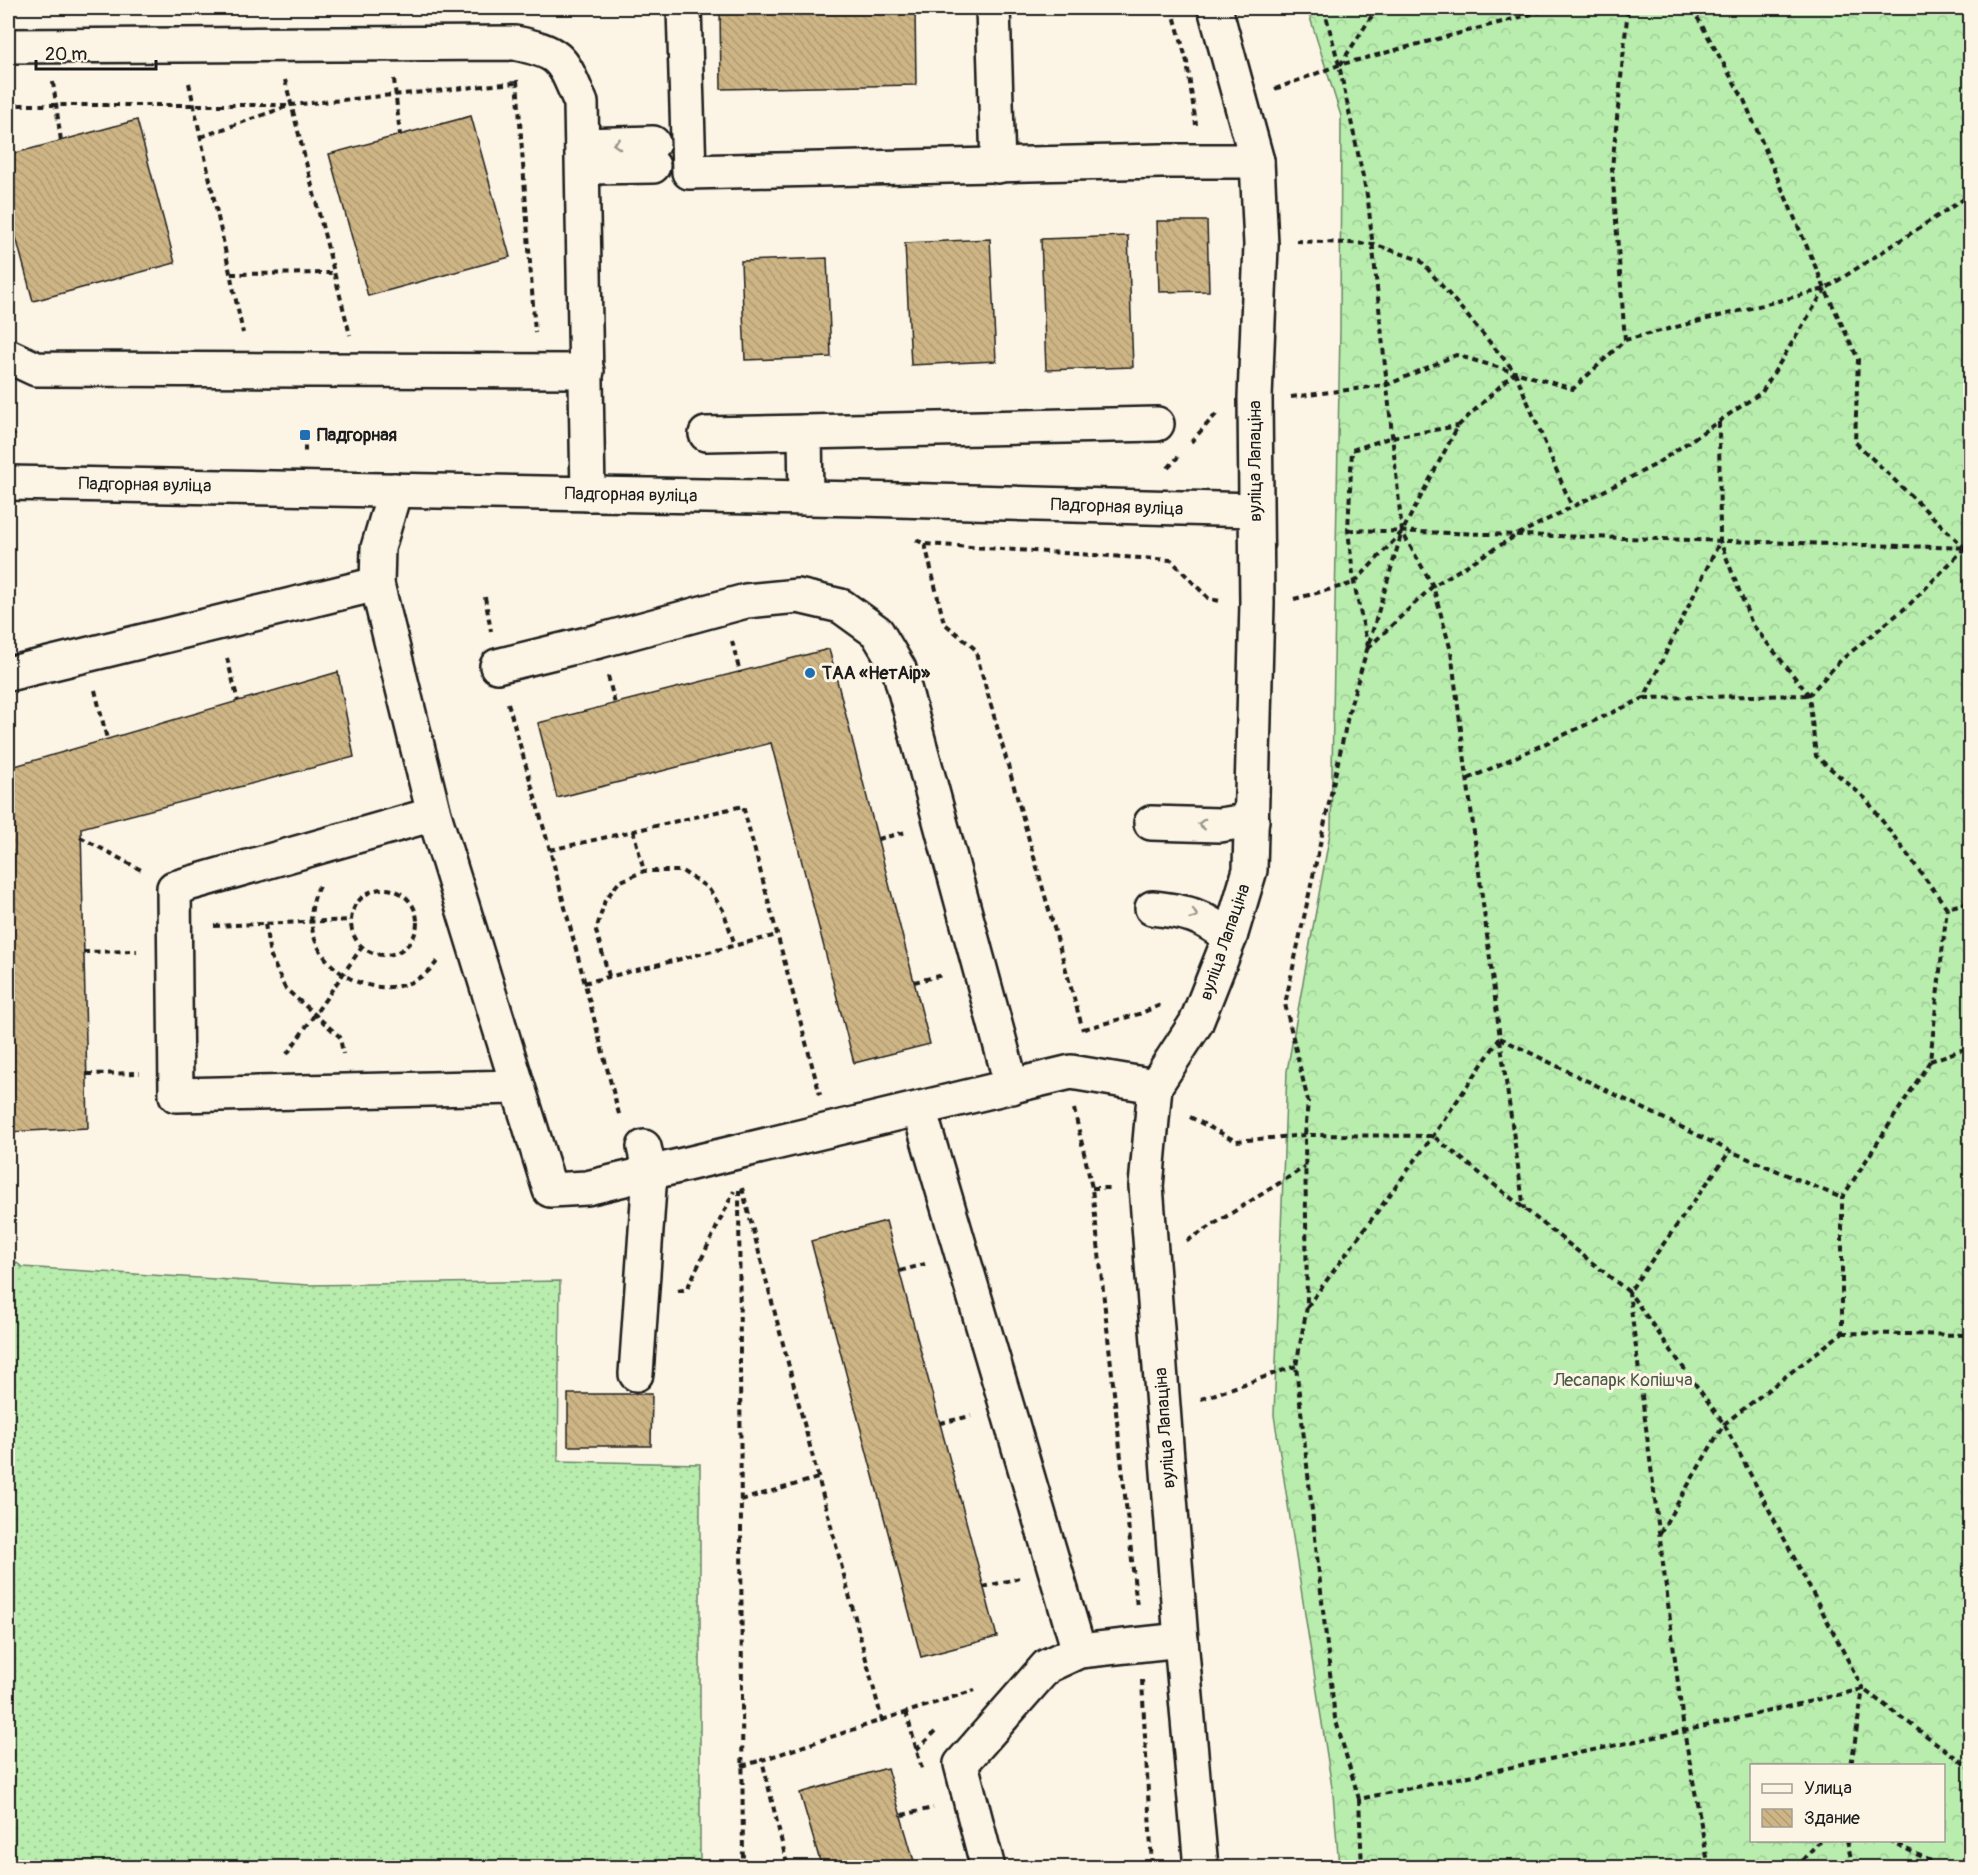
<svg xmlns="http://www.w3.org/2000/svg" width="1978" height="1875" viewBox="0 0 1978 1875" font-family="Pangolin,sans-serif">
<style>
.grass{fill:url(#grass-dots);stroke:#6a8465;stroke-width:1.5}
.forest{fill:url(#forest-crowns);stroke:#6a8465;stroke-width:1.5;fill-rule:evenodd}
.building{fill:url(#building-back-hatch);stroke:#1c1c1c;stroke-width:1.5}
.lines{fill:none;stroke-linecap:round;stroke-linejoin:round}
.minor-casing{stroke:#1c1c1c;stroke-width:38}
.major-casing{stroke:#1c1c1c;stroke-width:38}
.path{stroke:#1c1c1c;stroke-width:4;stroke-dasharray:6 4.5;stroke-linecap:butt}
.minor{stroke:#fcf5e5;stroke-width:33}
.major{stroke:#fcf5e5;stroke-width:33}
.oneway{stroke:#97938b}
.poi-dot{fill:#1f6fb2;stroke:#fcf5e5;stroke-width:2}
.labels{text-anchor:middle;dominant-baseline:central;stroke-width:6;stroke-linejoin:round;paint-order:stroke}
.poi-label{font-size:18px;font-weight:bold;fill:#1c1c1c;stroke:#fcf5e5;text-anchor:start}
.street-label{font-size:18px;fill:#1c1c1c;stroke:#fcf5e5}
.park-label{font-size:18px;fill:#4b5b48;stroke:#fcf5e5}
</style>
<defs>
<pattern id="grass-dots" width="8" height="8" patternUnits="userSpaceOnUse" patternTransform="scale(1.5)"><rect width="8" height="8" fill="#b8edae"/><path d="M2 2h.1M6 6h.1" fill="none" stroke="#9ecb95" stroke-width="1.8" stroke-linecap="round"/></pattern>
<pattern id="forest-crowns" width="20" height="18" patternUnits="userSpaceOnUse" patternTransform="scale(1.5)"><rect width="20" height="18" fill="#b8edae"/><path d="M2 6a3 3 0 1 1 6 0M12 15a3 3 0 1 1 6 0" fill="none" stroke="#9ecb95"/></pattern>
<pattern id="building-back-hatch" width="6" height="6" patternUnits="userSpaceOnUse" patternTransform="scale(1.5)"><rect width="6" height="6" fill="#ceb585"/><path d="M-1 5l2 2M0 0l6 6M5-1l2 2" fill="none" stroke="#b09b72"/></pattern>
</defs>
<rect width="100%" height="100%" fill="#fcf5e5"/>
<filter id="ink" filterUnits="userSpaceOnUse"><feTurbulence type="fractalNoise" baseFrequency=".0167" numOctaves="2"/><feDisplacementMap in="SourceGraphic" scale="12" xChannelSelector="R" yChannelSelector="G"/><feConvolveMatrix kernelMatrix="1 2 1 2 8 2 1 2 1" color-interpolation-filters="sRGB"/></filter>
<g filter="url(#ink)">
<path class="grass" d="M8 1256 22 1267 309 1285 560 1281 558 1461 700 1464V1867H8Z"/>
<path class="forest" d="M1307 8H1970V1867H1339L1333 1794 1274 1415 1287 1071 1331 828 1340 330 1341 116ZM1752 1766H1944V1840H1752Z"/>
<g class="building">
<path d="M720 8H915L916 85 721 89Z"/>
<path d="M471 116 510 257 368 296 329 154Z"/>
<path d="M137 120 175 263 33 301 8 207V155Z"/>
<path d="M1157 221H1207L1209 291 1159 292Z"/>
<path d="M1128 236 1133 367 1046 370 1041 239Z"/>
<path d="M990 239 996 361 911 365 905 243Z"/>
<path d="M827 258 831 357 745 360 741 261Z"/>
<path d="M829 649 930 1044 854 1063 771 743 557 798 538 723Z"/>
<path d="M338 672 354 757 81 828 88 1128 8 1132V768Z"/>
<path d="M886 1221 997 1637 921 1657 811 1241Z"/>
<path d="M568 1394H652L651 1446H568Z"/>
<path d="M887 1768 916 1868H822L800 1793Z"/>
</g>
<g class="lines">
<g class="minor-casing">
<g id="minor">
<path d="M684 8 689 172 1161 161H1257"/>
<path d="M993 8 998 166"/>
<path d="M8 46 515 43C564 53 562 60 581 103L588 494"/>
<path d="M582 145 653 143"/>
<path d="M590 167 653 166"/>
<path d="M8 356 36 369 587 371"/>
<path d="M706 434 805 432"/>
<path d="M8 483 861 499 1255 510"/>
<path d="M395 490 378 548 377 584 434 814 174 888 176 1095 518 1087 434 814"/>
<path d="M806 498 805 432 1157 424"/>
<path d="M497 666 599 641 746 601 798 596 841 606 877 632 899 669 1012 1087"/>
<path d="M8 674 377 584"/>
<path d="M1151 823 1220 825 1252 820"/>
<path d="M1152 908C1189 912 1200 915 1230 937"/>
<path d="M518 1087 550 1190 587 1188 1071 1072 1155 1086"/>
<path d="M919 1109 1079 1651"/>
<path d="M636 1374 650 1173 644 1147"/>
<path d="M988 1868 961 1764 1047 1666 1079 1651 1181 1640"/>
</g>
</g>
<g class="major-casing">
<path id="major" d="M1201 1868 1181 1640 1146 1186 1155 1086 1196 1023 1230 937 1250 870 1257 603 1255 398 1261 245 1257 161 1215 8"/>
</g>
<g class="path">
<path d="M1172 8 1187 62 1196 125"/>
<path d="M1324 8 1339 65 1368 200 1402 532 1350 707 1285 1004 1308 1101 1305 1135 1307 1307 1296 1366 1335 1718 1359 1799 1684 1731 1863 1689 1970 1768"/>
<path d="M1692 8 1744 100 1825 289 1858 359 1855 442 1965 548"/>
<path d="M1340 65 1377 8"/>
<path d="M394 79 400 135"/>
<path d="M285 80 350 335"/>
<path d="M517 80 535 333"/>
<path d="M53 82 61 141"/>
<path d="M189 83 243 333"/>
<path d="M1275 89 1339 65 1555 8"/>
<path d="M8 105H287"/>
<path d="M201 137 291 105 515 83"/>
<path d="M1296 241 1373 244 1420 260 1515 372 1572 507"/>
<path d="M231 274 333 273"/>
<path d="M1625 340 1612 168 1628 8"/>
<path d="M1291 397 1387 385 1456 355 1514 372"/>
<path d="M1719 422 1720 541 1752 624 1809 695"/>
<path d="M305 435V452"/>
<path d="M1191 442 1218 412"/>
<path d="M13 446 14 434"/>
<path d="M1168 468 1178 457"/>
<path d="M1348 530 1970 548"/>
<path d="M916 540 925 544 1171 560 1209 599 1220 601"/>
<path d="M925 544 944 623 975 649 1083 1030"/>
<path d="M1965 548 1909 605 1841 660 1809 695 1816 756 1866 799 1947 908 1970 902"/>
<path d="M485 597 491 631"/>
<path d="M1294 599 1354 583 1402 532 1458 426 1515 372 1573 389 1625 340 1825 289 1970 195"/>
<path d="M732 641 740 673"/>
<path d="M1368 647 1354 583 1348 530 1352 450 1392 437 1458 426"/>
<path d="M1368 648 1433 586 1517 535 1653 466 1762 392 1825 289"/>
<path d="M227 658 238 701"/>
<path d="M608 676 615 704"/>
<path d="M95 690 107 739"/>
<path d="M1644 698 1809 695"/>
<path d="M508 703 550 850 620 1118"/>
<path d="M1468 779 1644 698 1720 541"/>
<path d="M633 830 644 871"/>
<path d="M80 837 143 871"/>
<path d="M878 839 906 832"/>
<path d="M550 850 743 806 820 1095"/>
<path d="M319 886C281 965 393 1025 439 959"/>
<circle cx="384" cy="922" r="33"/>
<path d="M265 924 270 955 285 988 340 1037 343 1054"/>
<path d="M214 926 350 920"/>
<path d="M83 952 137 951"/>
<path d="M609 976 596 931 605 900 619 882 644 871H682L708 888 723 910 735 945"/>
<path d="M914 982 943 975"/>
<path d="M584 983 777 935"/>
<path d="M1084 1029 1139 1014 1163 1004"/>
<path d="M1500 1038 1730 1151 1842 1198"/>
<path d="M1500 1039 1524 1209"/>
<path d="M287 1054 362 947"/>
<path d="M1930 1061 1970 1047"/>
<path d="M87 1074 140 1073"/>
<path d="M1074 1109 1092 1188 1137 1607"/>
<path d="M1190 1117 1236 1141 1305 1135 1433 1136 1629 1292 1730 1151"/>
<path d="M742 1188 882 1720 762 1760 788 1868"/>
<path d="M1092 1188H1110"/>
<path d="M739 1190 743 1868"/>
<path d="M1187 1241 1305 1167"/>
<path d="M900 1271 925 1264"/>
<path d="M678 1291 687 1289 734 1191"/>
<path d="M1307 1307 1433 1136 1500 1038 1451 651 1433 586 1402 532"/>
<path d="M1842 1333 1970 1335"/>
<path d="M1201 1399 1296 1366"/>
<path d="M940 1423 971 1416"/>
<path d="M741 1500 818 1478"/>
<path d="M1660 1533 1724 1424 1842 1333V1198L1930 1061 1947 908"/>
<path d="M983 1587 1020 1578"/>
<path d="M1142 1680 1152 1868"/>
<path d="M906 1712 922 1769"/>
<path d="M882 1720 975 1690"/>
<path d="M916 1750 935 1732"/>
<path d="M742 1766 762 1760"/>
<path d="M1359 1799 1362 1868"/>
<path d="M902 1815 933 1808"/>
<path d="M1847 1840 1853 1868"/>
<path d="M1888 1840 1937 1864H1970"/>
<path d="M1709 1868 1684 1731 1629 1292 1724 1424 1863 1689 1851 1766"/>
<path d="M1795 1868 1821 1840"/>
</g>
<use href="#minor" class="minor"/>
<use href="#major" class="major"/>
</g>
<defs><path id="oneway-chevron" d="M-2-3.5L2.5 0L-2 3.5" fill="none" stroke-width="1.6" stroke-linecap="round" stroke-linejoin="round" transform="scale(1.5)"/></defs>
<g class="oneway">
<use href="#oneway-chevron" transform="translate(617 144) rotate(178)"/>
<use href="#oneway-chevron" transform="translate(1202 824) rotate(-178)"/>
<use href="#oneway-chevron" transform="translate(1194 915) rotate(20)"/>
</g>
</g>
<g class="poi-dot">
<rect x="299" y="429" width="12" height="12" rx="3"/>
<circle cx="810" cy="673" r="6"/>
</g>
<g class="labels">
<g class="poi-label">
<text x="317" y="435">Падгорная</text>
<text x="822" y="673">ТАА «НетАір»</text>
</g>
<g class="street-label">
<text transform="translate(1255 461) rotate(-90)">вуліца Лапаціна</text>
<text transform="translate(145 485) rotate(1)">Падгорная вуліца</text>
<text transform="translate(631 495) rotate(1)">Падгорная вуліца</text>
<text transform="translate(1117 507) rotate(2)">Падгорная вуліца</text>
<text transform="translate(1225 942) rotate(-71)">вуліца Лапаціна</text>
<text transform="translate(1165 1428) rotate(-94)">вуліца Лапаціна</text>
</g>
<g class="park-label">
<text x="1623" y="1380">Лесапарк Копішча</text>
</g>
</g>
<rect width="1978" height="1875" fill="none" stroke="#fcf5e5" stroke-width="30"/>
<rect x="15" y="15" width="1948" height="1845" fill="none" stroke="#1c1c1c" stroke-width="2" filter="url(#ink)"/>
<rect x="1750" y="1764" width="195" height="78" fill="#fcf5e5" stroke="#a29e95" stroke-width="1.5"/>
<rect x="1762" y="1784" width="30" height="9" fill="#fcf5e5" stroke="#a29e95" stroke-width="1.5"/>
<text x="1804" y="1794" font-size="18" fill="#1c1c1c">Улица</text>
<rect x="1762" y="1809" width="30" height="18" fill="url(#building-back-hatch)" stroke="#a29e95" stroke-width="1.5"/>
<text x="1804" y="1824" font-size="18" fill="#1c1c1c">Здание</text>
<path d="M36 60v9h120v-9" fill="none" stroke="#1c1c1c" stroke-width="3"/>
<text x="45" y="60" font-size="18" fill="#1c1c1c" stroke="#fcf5e5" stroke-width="4.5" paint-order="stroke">20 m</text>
</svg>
